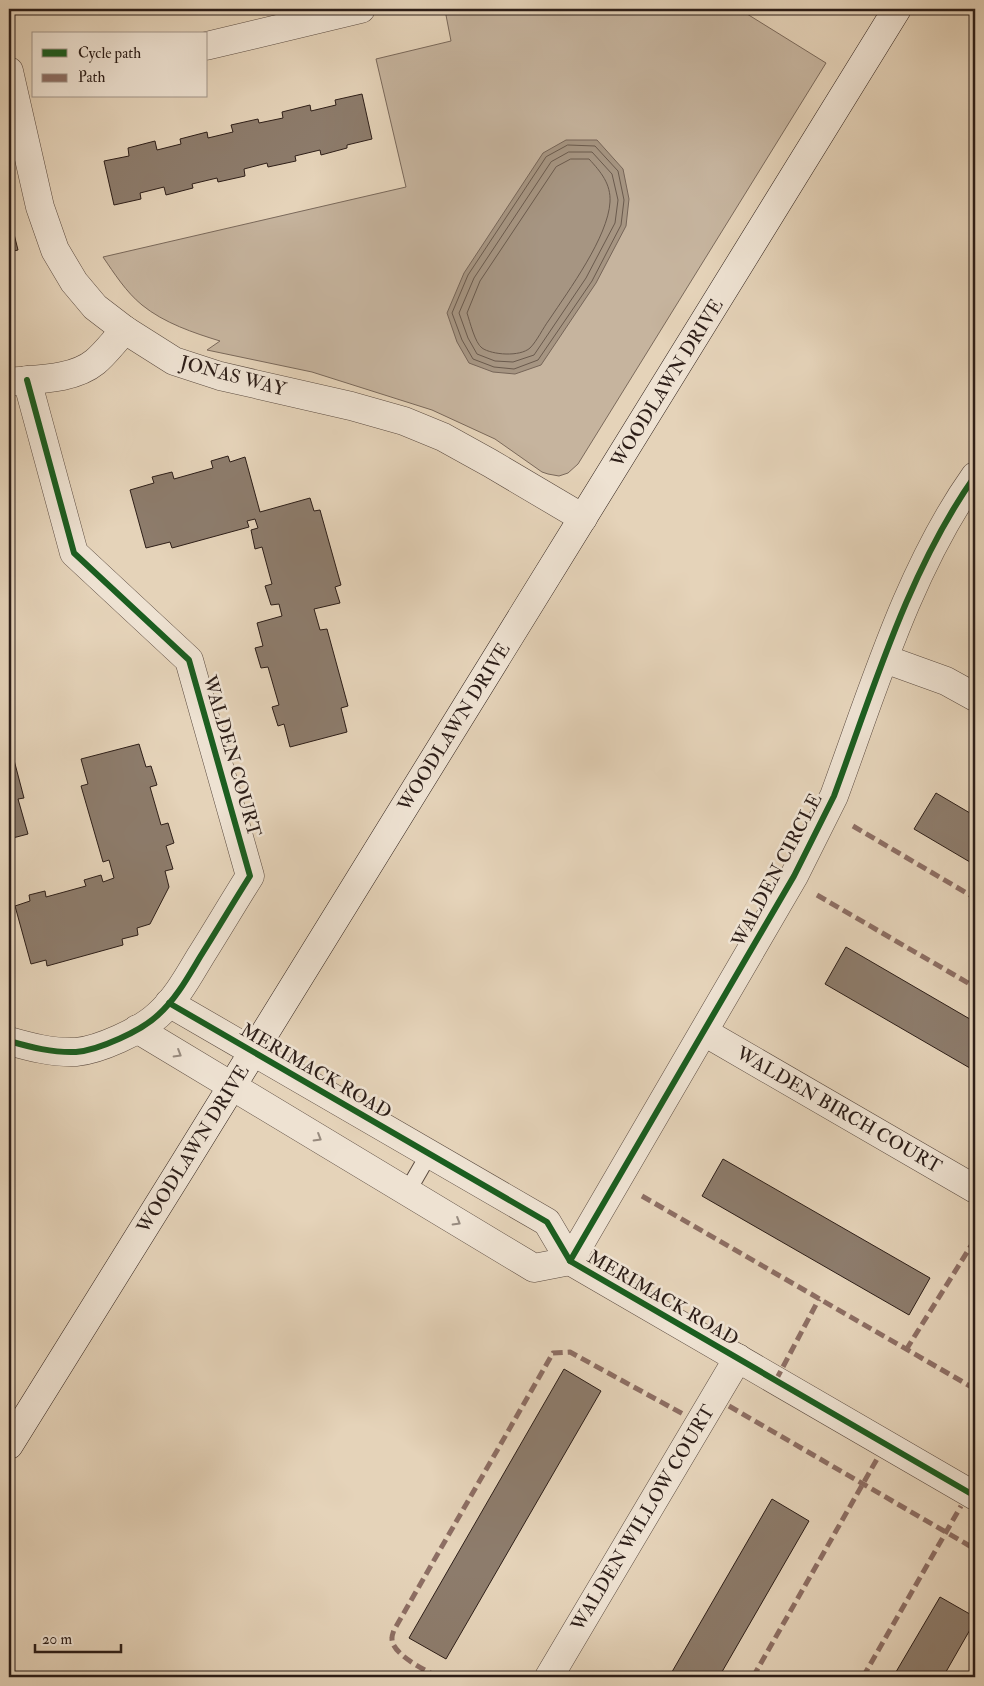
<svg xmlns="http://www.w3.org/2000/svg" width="984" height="1686" viewBox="0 0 984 1686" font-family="'IM FELL Double Pica',serif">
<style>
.green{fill:#c6b49e;stroke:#7a695b}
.water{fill:#a69582;stroke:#766558}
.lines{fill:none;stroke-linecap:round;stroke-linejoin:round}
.shore{stroke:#6a5a4d;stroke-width:1}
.building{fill:#8d7c6c;stroke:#2d1e18}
.service-casing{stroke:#5b4b40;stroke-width:18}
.minor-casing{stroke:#5b4b40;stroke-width:29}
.secondary-casing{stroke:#2d1e18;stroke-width:29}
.service{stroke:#eee2d2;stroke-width:16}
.minor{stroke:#eee2d2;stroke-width:28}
.secondary{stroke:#eee2d2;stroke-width:28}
.quiet{stroke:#8d6e63;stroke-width:5;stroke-dasharray:10 5;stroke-linecap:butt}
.cycleway-casing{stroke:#eee2d2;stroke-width:9}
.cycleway{stroke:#1b5e20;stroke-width:6}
.oneway{stroke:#978a7e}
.labels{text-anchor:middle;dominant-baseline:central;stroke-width:5;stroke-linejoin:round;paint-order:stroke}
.street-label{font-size:19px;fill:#2d1e18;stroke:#eee2d2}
</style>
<rect width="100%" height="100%" fill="#e5d3b9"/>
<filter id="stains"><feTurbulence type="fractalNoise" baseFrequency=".004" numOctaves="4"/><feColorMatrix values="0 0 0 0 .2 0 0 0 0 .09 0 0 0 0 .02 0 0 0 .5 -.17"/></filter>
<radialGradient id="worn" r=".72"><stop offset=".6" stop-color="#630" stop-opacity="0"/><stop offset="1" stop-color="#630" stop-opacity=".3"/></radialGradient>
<path class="green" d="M450 9H739L826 63 578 464 568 473 559 476 548 474 542 472 495 439 432 410 312 372 207 350 220 341C194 333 164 323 142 305 126 292 114 273 103 257L406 187 376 59 451 41 445 10Z"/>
<path class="water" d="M566 140H597L623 169 629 199 626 226 596 283 541 365 515 374 493 372 469 363 457 342 447 313 464 273 543 153Z"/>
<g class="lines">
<g class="shore">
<path d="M568 145 595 146 618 171 624 200 621 225 592 281 538 360 514 369 494 367 473 359 462 340 452 313 468 275 546 157Z"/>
<path d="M569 152H592L612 174 618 200 615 223 586 278 534 355 513 362 495 361 477 354 468 338 459 313 474 278 551 162Z"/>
<path d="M571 159H589C601 172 611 184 610 202 608 237 569 290 549 320 543 328 537 341 530 348 520 357 492 355 482 348 475 343 470 322 467 313L480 281 556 167Z"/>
</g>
</g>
<g class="building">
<path d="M362 94 372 139 347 145V148L321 155 320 150 295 156 296 161 268 167 267 163 244 169 245 176 218 182 217 178 192 184 193 188 166 195 164 187 140 193 141 199 114 205 104 161 129 156 128 148 155 141 157 150 181 144 180 139 207 132 208 138 233 132 231 125 258 119 259 123 283 118 282 112 310 105 311 111 336 105 335 100Z"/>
<path d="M14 234 18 250 9 252V235Z"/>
<path d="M228 456 230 462 245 457 260 512 310 498 314 511 320 510 341 585 335 587 340 603 314 609 320 630 327 629 348 706 341 708 347 732 290 747 284 724 278 726 272 707 279 705 268 667 261 668 255 648 263 646 257 623 282 616 279 604 271 605 265 586 272 584 262 547 255 549 251 530 258 528 255 519 247 521 249 527 172 548 170 542 146 548 130 490 154 483 152 477 172 472 174 479 213 468 211 461Z"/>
<path d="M9 741 24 798 18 799 28 834 9 839Z"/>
<path d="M139 744 146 767 151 766 157 785 150 787 161 825 168 823 174 843 166 846 173 869 165 871 169 887 150 924 137 928 138 935 122 939 123 945 47 966 46 960 31 964 15 906 30 901 29 895 45 891 46 897 86 886 84 880 101 875 103 882 114 878 109 860 103 862 81 786 88 784 81 759Z"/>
<path d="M936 793 975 816V865L914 829Z"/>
<path d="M846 947 975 1022V1071L825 984Z"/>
<path d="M723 1159 930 1278 909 1315 702 1196Z"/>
<path d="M564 1369 601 1391 446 1659 409 1638Z"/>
<path d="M772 1499 809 1521 719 1677H669Z"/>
<path d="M940 1597 975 1617V1621L943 1677H893Z"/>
</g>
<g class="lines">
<g class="service-casing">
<path id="service" d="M407 1192 429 1154"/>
</g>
<g class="minor-casing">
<g id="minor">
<path d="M206 46 361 9"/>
<path d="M9 71 40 207 55 250 74 282 95 307 125 330 174 361 220 376 351 406 404 421 443 437 490 463 583 518"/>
<path d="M9 382C36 379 73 380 95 362 106 353 115 340 125 330"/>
<path d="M885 659 946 681 975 697"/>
<path d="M169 1003 547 1222 570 1261 975 1496"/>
<path d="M137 1029 534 1268 570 1261"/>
<path d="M704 1032 975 1189"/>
<path d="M9 1041C30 1047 53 1053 76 1052 99 1050 141 1031 158 1015 176 999 188 977 200 957 217 930 233 903 250 876L189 660 74 553 27 380"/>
<path d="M570 1261 794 876 834 796C873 690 909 569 975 476"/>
<path d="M549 1677 738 1358"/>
</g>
</g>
<g class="secondary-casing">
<path id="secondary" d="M9 1445 182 1167 897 9"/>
</g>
<use href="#service" class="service"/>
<use href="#minor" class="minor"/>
<use href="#secondary" class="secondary"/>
<g class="quiet">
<path d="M853 826 975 898"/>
<path d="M817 895 975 987"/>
<path d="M642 1196 975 1389"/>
<path d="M906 1350 974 1241"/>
<path d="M776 1380 819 1299"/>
<path d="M729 1406 975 1549"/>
<path d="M438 1677C425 1670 391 1654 392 1638 392 1635 393 1633 394 1630L553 1353 570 1352 683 1414"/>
<path d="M753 1677 877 1459"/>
<path d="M863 1677 961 1506"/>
</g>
<g class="cycleway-casing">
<g id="cycleway">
<path d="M169 1003 547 1222 570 1261 975 1496"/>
<path d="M9 1041C30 1047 53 1053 76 1052 99 1050 141 1031 158 1015 176 999 188 977 200 957 217 930 233 903 250 876L189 660 74 553 27 380"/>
<path d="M570 1261 794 876 834 796C873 690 909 569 975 476"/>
</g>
</g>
<use href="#cycleway" class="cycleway"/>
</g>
<defs><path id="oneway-chevron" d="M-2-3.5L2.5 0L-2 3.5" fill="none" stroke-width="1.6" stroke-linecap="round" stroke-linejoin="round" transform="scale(1.25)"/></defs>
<g class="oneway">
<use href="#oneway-chevron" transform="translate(178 1054) rotate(31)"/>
<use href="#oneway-chevron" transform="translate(318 1138) rotate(31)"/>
<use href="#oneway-chevron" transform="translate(457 1222) rotate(31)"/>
</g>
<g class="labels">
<g class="street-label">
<text transform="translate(233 376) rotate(15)">JONAS WAY</text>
<text transform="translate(667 383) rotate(-58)">WOODLAWN DRIVE</text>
<text transform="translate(454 727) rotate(-58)">WOODLAWN DRIVE</text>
<text transform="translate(232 756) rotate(74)">WALDEN COURT</text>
<text transform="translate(777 870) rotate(-62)">WALDEN CIRCLE</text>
<text transform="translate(316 1071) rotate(30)">MERIMACK ROAD</text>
<text transform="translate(839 1110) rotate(30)">WALDEN BIRCH COURT</text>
<text transform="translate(193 1149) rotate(-58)">WOODLAWN DRIVE</text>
<text transform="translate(663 1298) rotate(30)">MERIMACK ROAD</text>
<text transform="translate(643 1518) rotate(-59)">WALDEN WILLOW COURT</text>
</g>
</g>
<rect width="984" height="1686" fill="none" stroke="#e5d3b9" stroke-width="30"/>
<rect x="10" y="10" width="964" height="1666" fill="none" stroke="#2d1e18" stroke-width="2.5"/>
<rect x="15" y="15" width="954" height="1656" fill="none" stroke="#2d1e18"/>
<rect x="32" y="32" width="175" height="65" fill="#eee2d2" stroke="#a19488"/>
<rect x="42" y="49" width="25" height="8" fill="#1b5e20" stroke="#a19488"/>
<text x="78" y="58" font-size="15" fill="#2d1e18">Cycle path</text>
<rect x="42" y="74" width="25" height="8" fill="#8d6e63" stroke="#a19488"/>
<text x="78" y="82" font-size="15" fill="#2d1e18">Path</text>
<path d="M35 1644v8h86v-8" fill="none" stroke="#2d1e18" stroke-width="2.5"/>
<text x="42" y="1644" font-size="15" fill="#2d1e18" stroke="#eee2d2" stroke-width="4" paint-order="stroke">20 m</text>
<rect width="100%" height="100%" filter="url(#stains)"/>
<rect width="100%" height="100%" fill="url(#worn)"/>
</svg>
